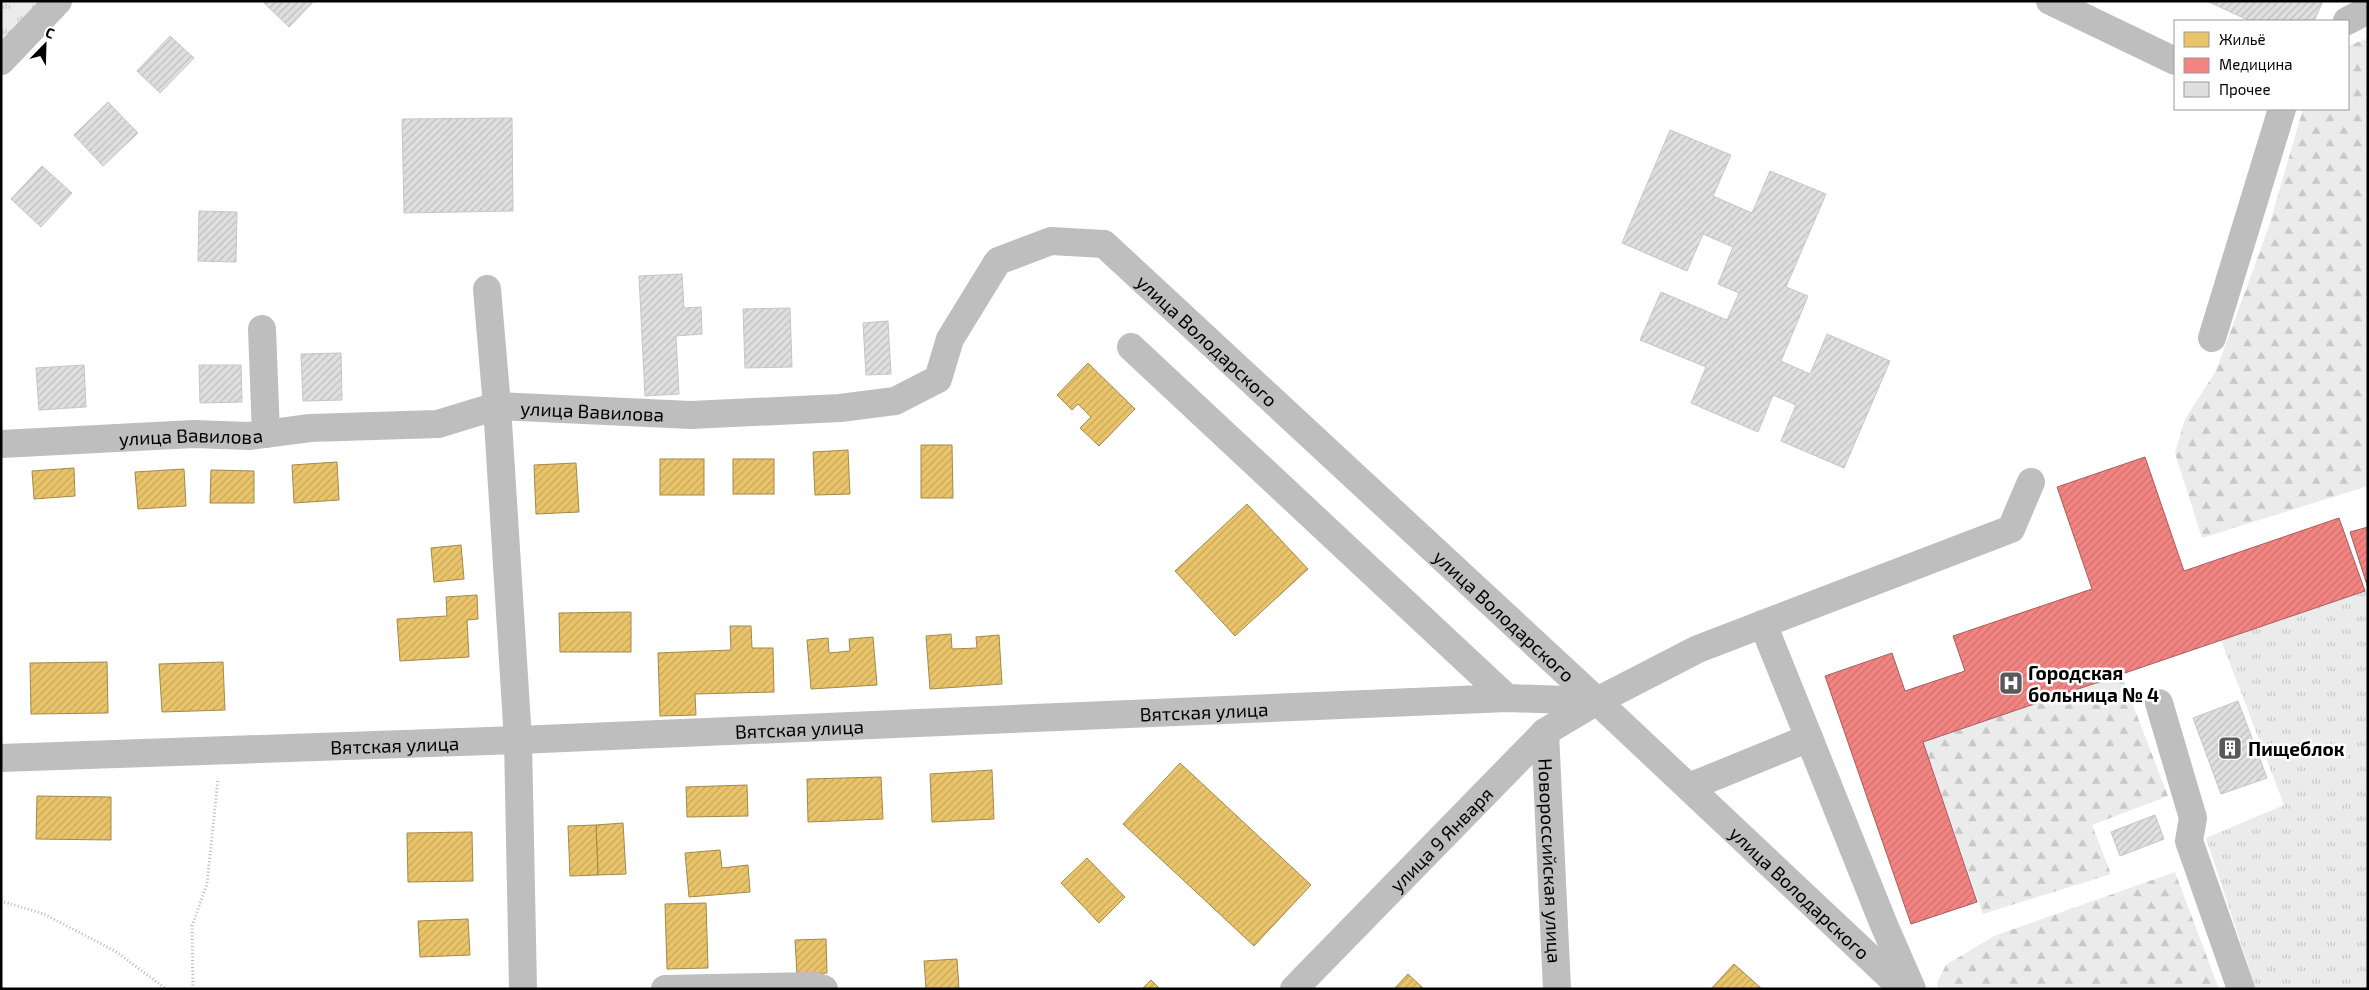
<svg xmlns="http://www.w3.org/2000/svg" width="2369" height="990" viewBox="0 0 2369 990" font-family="'Exo 2',sans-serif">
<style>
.grass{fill:url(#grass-tufts)}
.forest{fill:url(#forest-firs)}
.homes{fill:url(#homes-hatch);stroke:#a3894a}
.health{fill:url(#health-hatch);stroke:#a95c5b}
.building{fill:url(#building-hatch);stroke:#c6c6c6}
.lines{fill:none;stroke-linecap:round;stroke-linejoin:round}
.path{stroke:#b9b9b9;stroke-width:3;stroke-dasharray:1 2.5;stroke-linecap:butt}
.minor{stroke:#bebebe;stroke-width:28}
.labels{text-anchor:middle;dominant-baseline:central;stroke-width:5;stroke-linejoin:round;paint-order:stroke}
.street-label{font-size:19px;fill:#000;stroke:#fff}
.poi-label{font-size:19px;font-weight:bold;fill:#000;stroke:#fff;text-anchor:start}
</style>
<defs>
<pattern id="grass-tufts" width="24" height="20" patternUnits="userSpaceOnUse" patternTransform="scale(1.25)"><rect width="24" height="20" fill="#ebebeb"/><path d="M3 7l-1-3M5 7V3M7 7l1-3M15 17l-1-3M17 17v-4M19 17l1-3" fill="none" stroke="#c8c8c8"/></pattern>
<pattern id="forest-firs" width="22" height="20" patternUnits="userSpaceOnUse" patternTransform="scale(1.25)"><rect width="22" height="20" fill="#ebebeb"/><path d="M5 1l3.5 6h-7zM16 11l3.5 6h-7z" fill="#c8c8c8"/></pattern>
<pattern id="homes-hatch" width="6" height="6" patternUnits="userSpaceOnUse" patternTransform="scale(1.25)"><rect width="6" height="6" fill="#e9c46a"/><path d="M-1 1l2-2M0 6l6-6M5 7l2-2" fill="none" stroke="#c6a75a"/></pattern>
<pattern id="health-hatch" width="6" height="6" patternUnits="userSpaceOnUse" patternTransform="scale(1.25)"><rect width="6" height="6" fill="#f28482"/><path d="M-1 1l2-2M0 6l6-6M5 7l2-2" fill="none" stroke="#ce706e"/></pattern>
<pattern id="building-hatch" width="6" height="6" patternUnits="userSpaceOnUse" patternTransform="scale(1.25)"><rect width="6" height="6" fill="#dfdfdf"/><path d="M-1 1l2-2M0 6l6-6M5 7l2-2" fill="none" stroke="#bebebe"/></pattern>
</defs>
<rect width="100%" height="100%" fill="#fff"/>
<g class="grass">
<path d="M1 1H58L1 61Z"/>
<path d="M2365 591H2368V989H2256L2206 838 2284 805 2221 640Z"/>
</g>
<g class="forest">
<path d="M2368 38V486L2202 538 2175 453 2185 419 2216 371 2269 226 2303 109H2348V46Z"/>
<path d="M2121 674 2168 796 2092 825 2111 874 1983 914 1923 742Z"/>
<path d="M2175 872 2219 989H1938L1937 983 1946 965 1994 936Z"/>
</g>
<g class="homes">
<path d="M1088 363 1135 409 1099 446 1080 428 1091 417 1078 404 1072 410 1057 395Z"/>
<path d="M921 445H952L953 498H921Z"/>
<path d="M848 450 850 494 815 495 813 452Z"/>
<rect x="660" y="459" width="44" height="36"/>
<rect x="733" y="459" width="41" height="35"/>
<path d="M337 462 339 500 294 503 292 465Z"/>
<path d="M576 463 579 512 536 514 534 465Z"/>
<path d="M74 468 75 496 34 499 32 471Z"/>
<path d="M184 469 186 506 138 509 135 472Z"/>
<path d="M211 470 254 471V503H210Z"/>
<path d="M1247 504 1308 569 1235 636 1175 571Z"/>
<path d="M461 545 464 579 434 582 431 548Z"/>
<path d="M477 595 478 619 467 620 469 657 400 661 397 619 447 616 446 597Z"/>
<path d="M631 612V652H560L559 613Z"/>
<path d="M730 626H751L752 648H773L774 692 695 694 696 715 660 716 658 653 731 650Z"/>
<path d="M951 634 952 649 977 648 976 637 999 635 1002 684 930 689 926 636Z"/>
<path d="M873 637 877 685 811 689 807 640 828 638 829 653 850 651 849 639Z"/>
<path d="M107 662 108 713 31 714 30 663Z"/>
<path d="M223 662 225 710 162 712 159 664Z"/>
<path d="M1180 763 1311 885 1254 946 1123 824Z"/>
<path d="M992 770 994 819 932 822 930 774Z"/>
<path d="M881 777 883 819 808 822 807 779Z"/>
<path d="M747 785 748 816 687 817 686 787Z"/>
<path d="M37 796 111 797V840L36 839Z"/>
<path d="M623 823 626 874 598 875 596 825Z"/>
<path d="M596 825 598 875 570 876 568 826Z"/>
<path d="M472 832 473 881 408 882 407 833Z"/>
<path d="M720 850 722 868 748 865 750 892 689 897 685 853Z"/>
<path d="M1087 858 1125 897 1099 923 1061 883Z"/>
<path d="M706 903 708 968 667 969 665 904Z"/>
<path d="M468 919 470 955 420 957 418 921Z"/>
<path d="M826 939 827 973 797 975 795 940Z"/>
<path d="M957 959 959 989H926L924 961Z"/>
<path d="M1734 964 1762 989H1711Z"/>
<path d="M1408 974 1424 989H1394Z"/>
<path d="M1151 980 1160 989H1142Z"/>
</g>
<g class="health">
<path d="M2145 457 2184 571 2339 518 2365 591 1923 742 1977 902 1911 924 1825 676 1892 653 1905 691 1965 671 1953 636 2092 589 2057 487Z"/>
<path d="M2368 527V588L2350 532Z"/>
</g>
<g class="building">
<path d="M262 1H314L289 27Z"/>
<path d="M2207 1H2323L2314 21H2250Z"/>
<path d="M170 36 194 58 160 93 137 71Z"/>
<path d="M108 102 138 133 103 166 74 135Z"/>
<path d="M512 118 513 211 404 213 402 119Z"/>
<path d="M1670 130 1731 155 1713 196 1752 213 1770 171 1826 194 1786 287 1808 296 1781 361 1810 374 1827 334 1890 361 1844 468 1781 441 1796 405 1773 395 1758 432 1691 403 1706 367 1640 340 1661 292 1727 320 1739 293 1718 284 1733 247 1703 234 1687 271 1622 243Z"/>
<path d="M42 166 72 193 41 227 11 199Z"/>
<path d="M199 211 237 212 236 262 198 261Z"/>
<path d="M682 274 684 308 701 307 702 334 676 336 679 394 645 396 639 276Z"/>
<path d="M790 308 792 367 745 368 743 309Z"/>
<path d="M888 321 891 374 866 375 863 323Z"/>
<path d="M341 353 342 400 303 401 301 354Z"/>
<path d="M84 365 86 407 39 410 36 368Z"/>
<path d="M199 365H241L242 402 200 403Z"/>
<path d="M2238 701 2267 778 2221 794 2193 718Z"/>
<path d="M2155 815 2164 839 2120 856 2111 832Z"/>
</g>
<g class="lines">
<g class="path">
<path d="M1 901 44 914 115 951 166 989"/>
<path d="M193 989 192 926 207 884 218 779"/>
</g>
<g class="minor">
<path d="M2050 1 2175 61"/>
<path d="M2347 21 2368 10"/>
<path d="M1 61 58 1"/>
<path d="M487 289 497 406 518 740 523 989"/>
<path d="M262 329 266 434"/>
<path d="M2212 338 2282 109"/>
<path d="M1131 347 1507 698"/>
<path id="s1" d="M1 444 194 434 249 436 310 428 438 424 497 406 691 415 840 408 895 401 938 379 950 339 998 261 1051 241 1104 244 1597 701 1903 989"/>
<path d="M1763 624 1809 738"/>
<path d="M2159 703 2193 818 2189 841 2241 989"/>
<path id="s2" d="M1545 732 1557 989"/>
<path id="s3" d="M1 758 518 740 1507 698 1597 701"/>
<path d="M1689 787 1809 738 1884 925 1912 989"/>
<path d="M665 989 815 986 824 989"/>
<path id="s4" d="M1294 989 1545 732 1597 701 1698 649 2011 529 2031 482"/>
</g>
</g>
<defs>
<g id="hospital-square" transform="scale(1.25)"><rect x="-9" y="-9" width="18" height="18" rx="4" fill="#595959" stroke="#fff"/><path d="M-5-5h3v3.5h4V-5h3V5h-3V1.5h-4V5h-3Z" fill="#fff"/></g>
<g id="building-square" transform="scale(1.25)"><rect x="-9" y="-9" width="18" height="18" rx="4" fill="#595959" stroke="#fff"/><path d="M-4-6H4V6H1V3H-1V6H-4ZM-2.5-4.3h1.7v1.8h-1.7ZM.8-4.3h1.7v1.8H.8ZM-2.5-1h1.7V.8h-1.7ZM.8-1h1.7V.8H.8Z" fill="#fff"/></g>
</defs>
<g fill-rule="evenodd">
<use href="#hospital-square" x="2011" y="683"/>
<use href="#building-square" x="2230" y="748"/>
</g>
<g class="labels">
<g class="street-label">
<text stroke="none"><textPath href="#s1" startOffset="1331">улица Володарского</textPath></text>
<text stroke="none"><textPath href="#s1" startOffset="595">улица Вавилова</textPath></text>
<text stroke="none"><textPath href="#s1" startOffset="190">улица Вавилова</textPath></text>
<text stroke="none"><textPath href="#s1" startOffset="1736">улица Володарского</textPath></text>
<text stroke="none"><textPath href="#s3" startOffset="1204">Вятская улица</textPath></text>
<text stroke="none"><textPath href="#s3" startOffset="799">Вятская улица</textPath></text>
<text stroke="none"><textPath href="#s3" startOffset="394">Вятская улица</textPath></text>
<text stroke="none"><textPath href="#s4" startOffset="210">улица 9 Января</textPath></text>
<text stroke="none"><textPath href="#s2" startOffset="129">Новороссийская улица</textPath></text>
<text stroke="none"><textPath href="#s1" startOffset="2141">улица Володарского</textPath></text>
</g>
<g class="poi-label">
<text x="2028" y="672">Городская<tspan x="2028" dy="22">больница № 4</tspan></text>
<text x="2248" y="748">Пищеблок</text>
</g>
</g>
<rect width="2369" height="990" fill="none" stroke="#000000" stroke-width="5"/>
<rect x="2174" y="20" width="175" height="90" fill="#ffffff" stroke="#999999"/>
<rect x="2184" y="32" width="25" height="15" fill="#e9c46a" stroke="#999999"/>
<text x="2219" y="45" font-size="15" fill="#000000">Жильё</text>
<rect x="2184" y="58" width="25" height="15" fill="#f28482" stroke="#999999"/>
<text x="2219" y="70" font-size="15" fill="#000000">Медицина</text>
<rect x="2184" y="82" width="25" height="15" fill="#dfdfdf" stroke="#999999"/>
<text x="2219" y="95" font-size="15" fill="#000000">Прочее</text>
<g transform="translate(45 45) rotate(23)" stroke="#ffffff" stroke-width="4" paint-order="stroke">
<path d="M0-4L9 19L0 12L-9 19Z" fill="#000000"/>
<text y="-8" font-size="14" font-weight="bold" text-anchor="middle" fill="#000000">С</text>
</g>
</svg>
